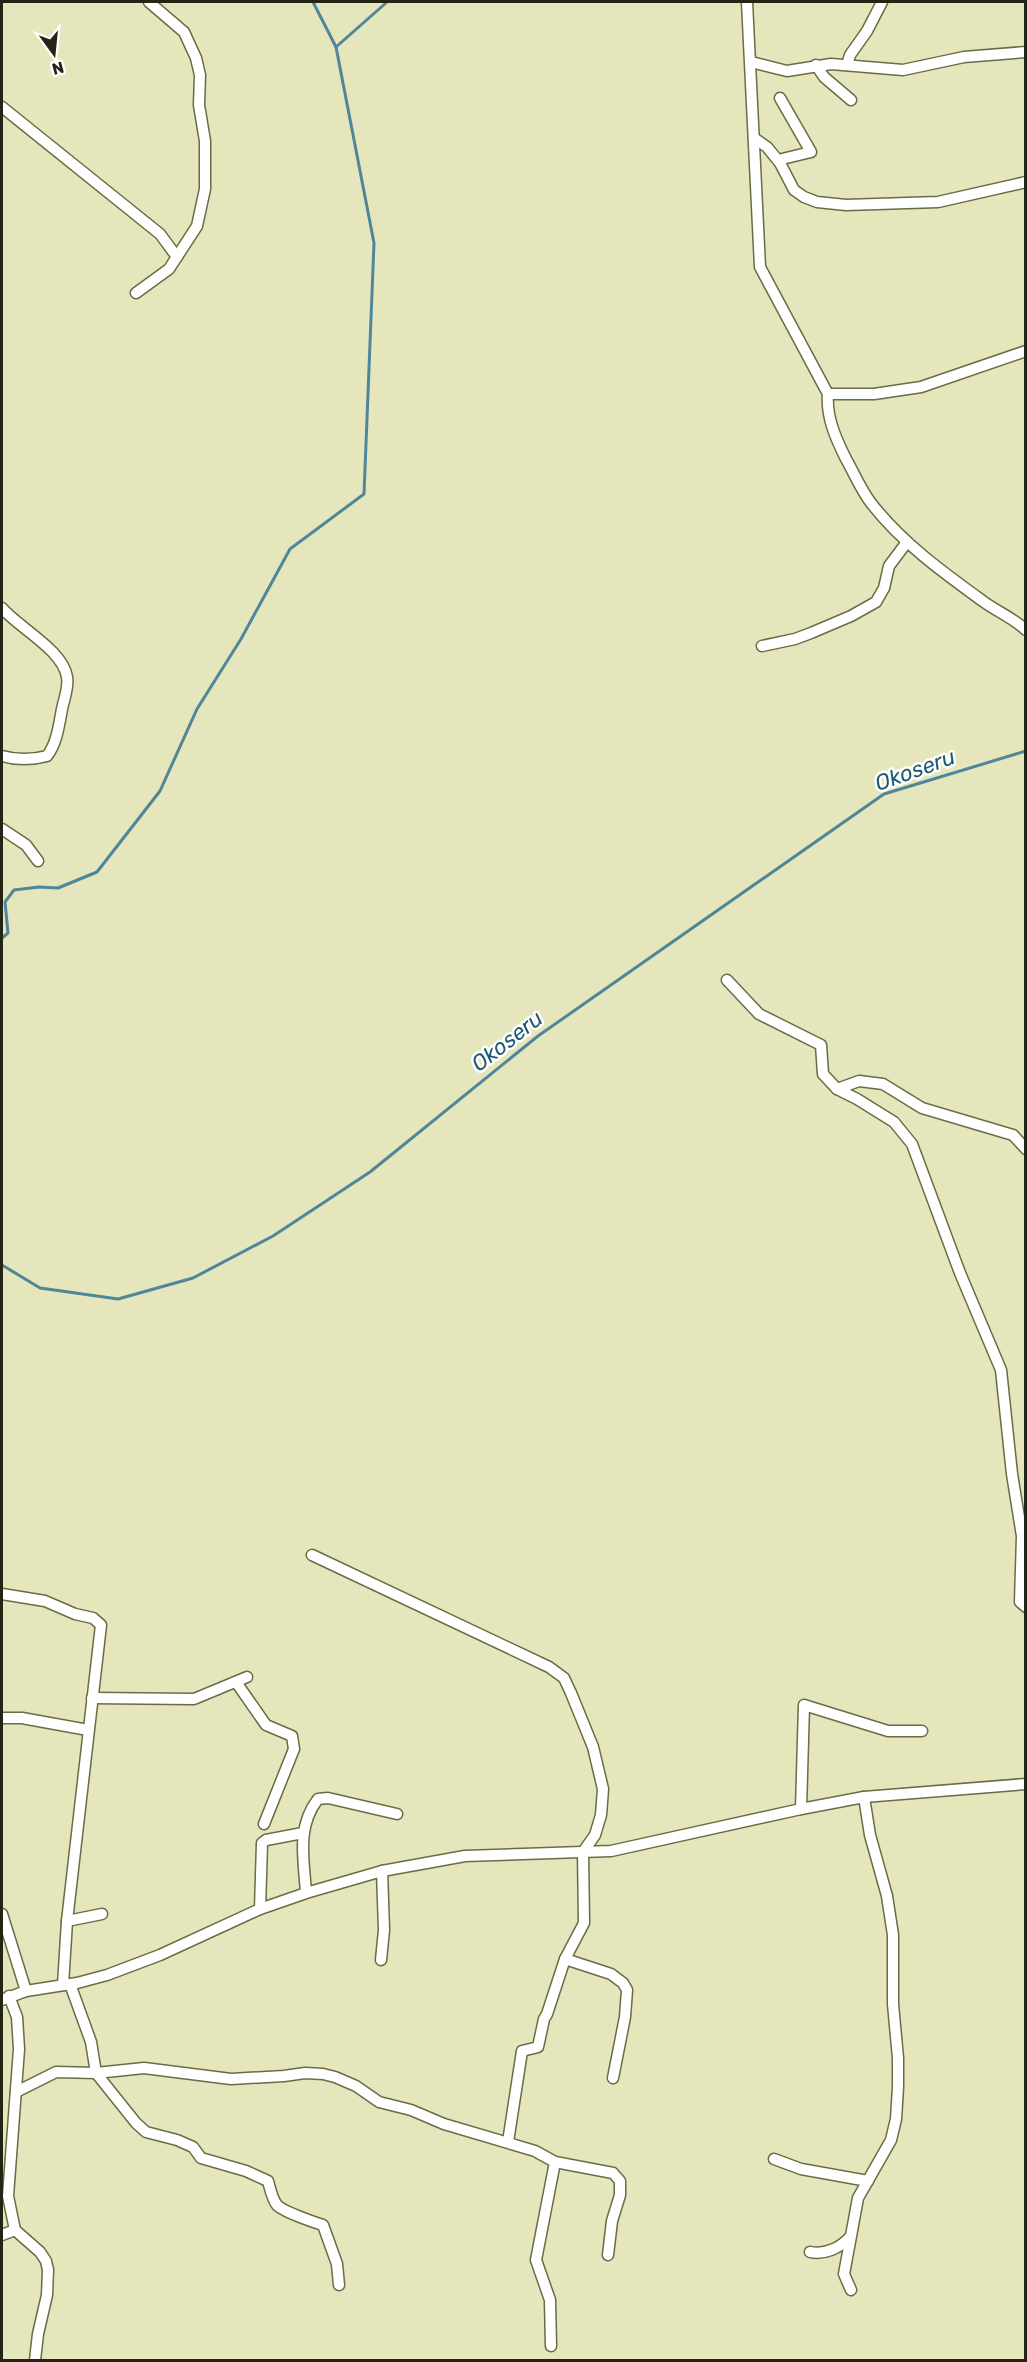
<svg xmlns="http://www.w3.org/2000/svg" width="1027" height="2362" viewBox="0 0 1027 2362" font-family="Rubik,sans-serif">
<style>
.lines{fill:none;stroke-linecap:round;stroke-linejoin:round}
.stream{stroke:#4f8699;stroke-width:3}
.street-casing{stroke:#6b6b45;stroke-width:13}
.street{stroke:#fff;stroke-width:10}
.labels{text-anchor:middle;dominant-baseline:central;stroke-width:5;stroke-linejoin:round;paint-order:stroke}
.water-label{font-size:22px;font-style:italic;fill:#1d5a73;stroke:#fff}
</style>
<rect width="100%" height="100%" fill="#e5e6bc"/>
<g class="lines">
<g class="stream">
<path d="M313 2 336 47"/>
<path d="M2 938 8 933 5 902 14 890 39 887 58 888 97 872 160 791 197 709 241 639 290 549 364 494 374 243 336 47 387 2"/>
<path d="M2 1265 40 1288 118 1299 193 1278 273 1236 370 1172 538 1036 884 794 1026 751"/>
</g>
<g class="street-casing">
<g id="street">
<path d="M747 2 760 267 828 394C826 417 836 439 846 459 854 473 861 490 871 503 902 543 944 573 984 602 998 612 1013 618 1026 630"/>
<path d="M751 62 787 71 831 64 903 70 964 57 1026 52"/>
<path d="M816 65 824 77 851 100"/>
<path d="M847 65 850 55 867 31 882 2"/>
<path d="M780 98 811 152 782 159 780 163"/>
<path d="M2 107 160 234 177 257"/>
<path d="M754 138 767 147 780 163 794 190 804 197 817 202 846 205 938 202 1026 182"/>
<path d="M136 293 169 269 197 226 205 189V141L199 105 200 75 196 58 184 32 149 2"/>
<path d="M828 394H874L921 387 1026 351"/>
<path d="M2 608C19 628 63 650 67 677 69 687 64 699 62 709 59 725 57 743 47 756 32 760 16 760 2 756"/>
<path d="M762 646 795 639 811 633 851 616 876 602 884 588 889 566 907 542"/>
<path d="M2 829 26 845 38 861"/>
<path d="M727 980 759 1014 821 1045 823 1074 837 1089 857 1099 894 1122 912 1144 960 1273 1001 1370 1012 1474 1022 1536 1020 1602 1026 1607"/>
<path d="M837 1089 859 1081 883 1084 922 1108 1013 1135 1026 1149"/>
<path d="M312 1555 549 1667 564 1678 571 1693 593 1747 603 1789 601 1815 595 1835 583 1852 584 1923 565 1959 547 2014 544 2019 538 2047 522 2051 508 2142"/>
<path d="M2 1594 45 1601 75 1614 93 1618 101 1625 67 1921 63 1985"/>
<path d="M236 1682 266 1725 292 1736 294 1749 264 1824"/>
<path d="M92 1698 194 1699 247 1677"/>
<path d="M2 1718H22L88 1730"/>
<path d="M801 1809 804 1705 888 1731H922"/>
<path d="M306 1893C304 1860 296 1827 318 1799L328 1798 397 1814"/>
<path d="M260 1909 262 1843 266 1840 303 1833"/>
<path d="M2 1914 26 1991"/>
<path d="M67 1921 102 1914"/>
<path d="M565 1959 611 1974 623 1983 627 1990 625 2017 613 2078"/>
<path d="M381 1960 384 1930 382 1871"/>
<path d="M70 1984 91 2042 96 2073 136 2123 146 2132 177 2140 193 2147 201 2158 246 2171 268 2181C270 2188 272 2199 277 2205 282 2211 313 2222 323 2225L337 2264 339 2285"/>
<path d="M9 1996 17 2017 19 2049 8 2196 15 2230 40 2252 46 2261 48 2270 47 2295 38 2334 35 2360"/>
<path d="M2 2000 26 1991 77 1983 107 1975 160 1955 260 1909 306 1893 382 1871 465 1856 611 1851 801 1809 864 1797 1026 1784"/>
<path d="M16 2092 56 2072 96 2073 144 2068 231 2079 284 2076 305 2073 323 2074 335 2077 356 2086 379 2102 411 2110 444 2124 535 2151 555 2162 613 2173 620 2181V2195L612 2221 608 2255"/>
<path d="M774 2159 801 2169 868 2181"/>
<path d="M2 2235 15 2230"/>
<path d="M810 2252C825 2255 840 2248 850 2237"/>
<path d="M851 2290 844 2274 858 2198 891 2140 896 2119 898 2087V2058L893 2004V1935L887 1896 870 1835 864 1797"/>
<path d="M551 2346 550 2300 536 2260 555 2162"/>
</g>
</g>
<use href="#street" class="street"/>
</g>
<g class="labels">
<g class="water-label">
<text transform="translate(915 770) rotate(-20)">Okoseru</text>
<text transform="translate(507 1041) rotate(-38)">Okoseru</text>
</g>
</g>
<rect width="1027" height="2362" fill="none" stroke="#242414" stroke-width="6"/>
<g transform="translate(54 54) rotate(165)" stroke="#ffffff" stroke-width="4.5" paint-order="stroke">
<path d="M0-4.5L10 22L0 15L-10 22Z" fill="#242414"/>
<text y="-9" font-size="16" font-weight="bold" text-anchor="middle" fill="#242414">N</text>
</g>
</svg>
